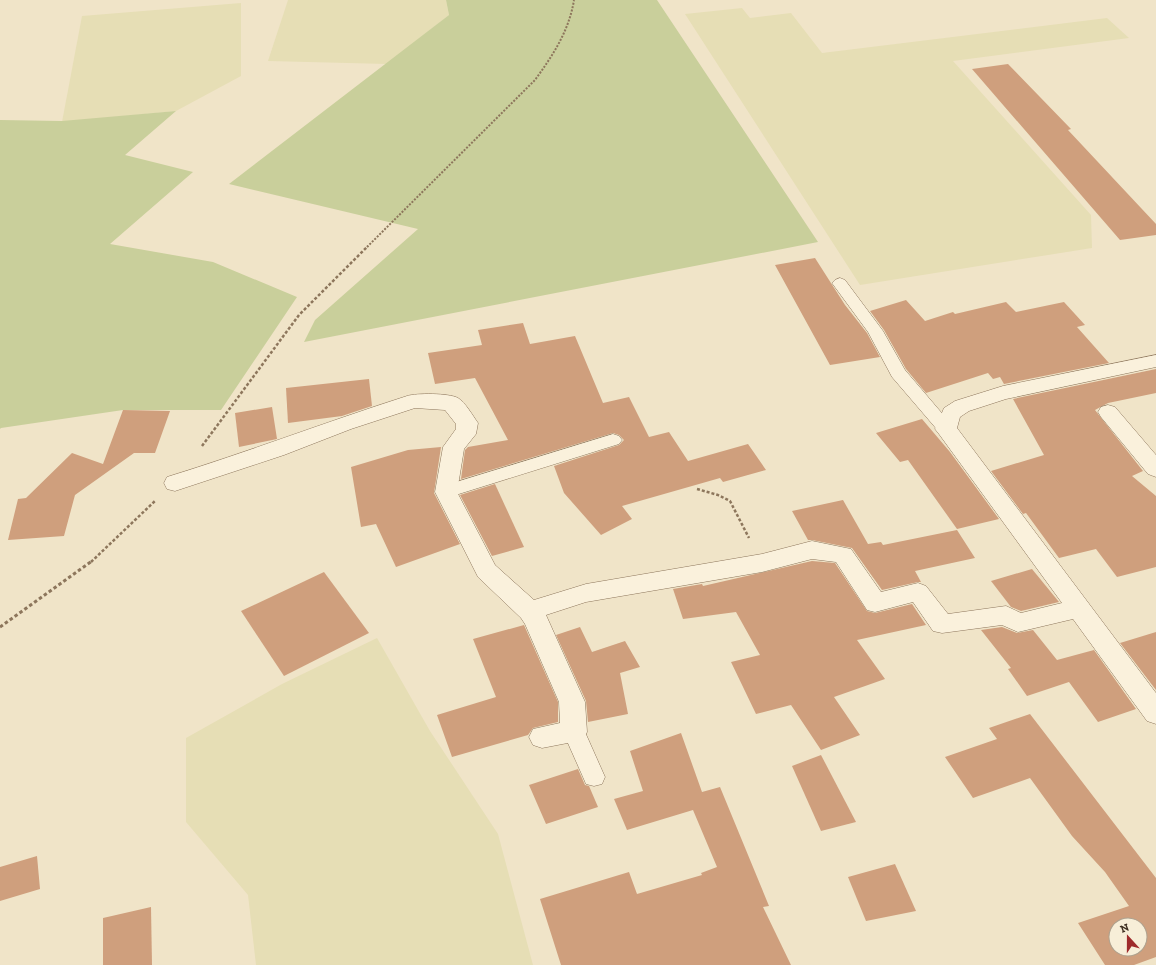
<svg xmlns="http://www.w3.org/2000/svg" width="1156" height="965" viewBox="0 0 1156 965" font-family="'Zilla Slab',serif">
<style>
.farmland{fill:#e6deb5}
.green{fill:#c9cf9b}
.building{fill:#cf9f7d;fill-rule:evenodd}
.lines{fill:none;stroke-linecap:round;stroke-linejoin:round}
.lane-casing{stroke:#8d765c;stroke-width:1}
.street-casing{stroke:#8d765c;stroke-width:1}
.path-far2{stroke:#8d765c;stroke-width:2;stroke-dasharray:2 1.5;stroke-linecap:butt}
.path-far1{stroke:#8d765c;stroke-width:2.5;stroke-dasharray:3 2;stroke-linecap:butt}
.path{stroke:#8d765c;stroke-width:3;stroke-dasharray:3.5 2.5;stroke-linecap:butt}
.lane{fill:#faf1dc;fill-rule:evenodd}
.street{fill:#faf1dc;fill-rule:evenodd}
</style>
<rect width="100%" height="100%" fill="#f0e4c8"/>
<g class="farmland">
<path d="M288 0H446L449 15 387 64 268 61Z"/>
<path d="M241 3V76L176 111 62 122 82 16Z"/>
<path d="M742 8 750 18 791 13 822 53 1107 18 1129 38 953 61 1091 215 1092 248 860 285 685 14Z"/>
<path d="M377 638 430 731 498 834 533 965H256L248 895 186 822V738L282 684Z"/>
</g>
<g class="green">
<path d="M446 0H657L818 242 304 342 315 320 418 229 229 184 449 15Z"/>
<path d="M176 111 125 155 193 172 110 244 213 262 297 297 221 410H123L1 428 0 429V120L62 121Z"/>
</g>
<g class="building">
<path d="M1008 64 1071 129 1068 130 1156 224V235L1120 240 972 69Z"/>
<path d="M815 258 845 305 867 333 880 357 830 365 775 265Z"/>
<path d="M906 300 925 321 953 312 955 314 1006 302 1016 312 1064 302 1085 325 1077 327 1109 363 1004 384 1000 377 993 379 988 373 926 393 906 369 884 330 870 311Z"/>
<path d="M523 323 530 344 575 336 603 403 629 397 649 437 669 432 688 461 748 444 766 470 723 482 720 478 622 506 632 519 601 535 564 493 554 466 619 445 624 440 619 435 613 433 461 479 465 450 468 447 508 440 475 378 435 384 428 353 482 345 478 330Z"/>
<path d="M1156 369V393L1108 403 1095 410 1143 471 1132 476 1156 496V567L1117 577 1096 549 1059 558 1026 513 1023 514 991 471 1044 455 1013 399Z"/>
<path d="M369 379 372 406 342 416 288 423 286 388Z"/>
<path d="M272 407 277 439 239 447 235 413Z"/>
<path d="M123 410 170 411 155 453H134L75 495 64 536 8 540 18 499 26 498 72 453 103 464Z"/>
<path d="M922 419 950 452 999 519 957 529 908 460 900 462 876 433Z"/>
<path d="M441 447 434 493 460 544 396 567 376 524 361 527 351 467 408 450Z"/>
<path d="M495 484 524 547 492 556 460 495Z"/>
<path d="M843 500 868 544 881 542 883 545 957 530 975 558 915 571 921 582H918L882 590 852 548 812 540H808L792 511Z"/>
<path d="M812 561 835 563 867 611 875 613 912 604 926 625 857 640 885 679 834 697 860 735 821 750 791 705 756 714 731 662 760 655 736 612 683 619 673 589 702 584 703 586Z"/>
<path d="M1032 569 1059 602 1021 611 1011 607 991 581Z"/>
<path d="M324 572 369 633 284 676 241 611Z"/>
<path d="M524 625 558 702V722L533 728 528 735 452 757 437 715 496 697 473 639Z"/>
<path d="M580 627 592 652 625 641 640 667 620 673 628 714 588 722 586 701 556 635Z"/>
<path d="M1002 627 1017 633 1033 630 1057 660 1094 650 1136 709 1098 722 1069 682 1027 696 1008 669 1011 668 981 630Z"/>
<path d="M1156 632V690L1120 643Z"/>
<path d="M1030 714 1156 878V957L1134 965H1105L1078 923 1129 906 1105 872 1072 836 1030 778 973 798 945 757 997 739 989 728ZM1116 925H1140V949H1116Z"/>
<path d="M681 733 702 792 720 787 769 906 763 907 791 965H561L540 899 629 872 637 894 702 875 701 873 717 867 693 810 627 830 614 799 643 791 630 751Z"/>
<path d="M821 755 856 822 821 831 792 766Z"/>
<path d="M578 769 585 785 589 786 598 807 546 824 529 785Z"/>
<path d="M37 856 40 889 0 901V867Z"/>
<path d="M895 864 916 911 866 921 848 877Z"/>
<path d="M151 907 152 965H103V918Z"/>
</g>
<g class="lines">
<g class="lane-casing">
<g id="lane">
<path d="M840 278 845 280 883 331 905 370 952 425 955 429 952 433 946 435 940 433 892 377 868 332 832 283 835 280Z"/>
<path d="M613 434 619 436 622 440 619 444 446 498 440 497 437 492 440 487Z"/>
<path d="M574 723 582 726 585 732 605 777 602 784 594 786 586 784 583 777 563 732 566 726Z"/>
</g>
</g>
<g class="street-casing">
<g id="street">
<path d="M1156 355V367L1006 399 969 411 960 417 957 428 1156 693V724L1147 721 1073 619 1018 632 1002 625 942 633 933 631 913 602 875 612 867 610 836 562 812 559 762 572 586 602 546 615 585 702 587 732 583 740 542 748 533 745 529 737 533 729 560 723 559 702 525 624 521 618 478 577 435 492 443 447 456 429V424L445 410 415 408 351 429 284 455 175 491 167 489 164 483 167 477C248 452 326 422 407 396 416 393 449 393 458 398 465 402 473 416 478 423L476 434 464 449 457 492 495 565 534 600 586 584 762 554 812 541 851 549 881 592 918 583 926 586 948 614 1006 606 1021 613 1062 603 939 434 935 429 944 408 955 401 1003 386Z"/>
<path d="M1108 405 1115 407 1156 455V477L1148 474 1101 417 1098 412 1101 407Z"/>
</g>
</g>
<path class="path-far2" d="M367 247 535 80C553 55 569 31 574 0"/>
<g class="path-far1">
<path d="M202 446 299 315 368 246"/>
<path d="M697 489 718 495 730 501 749 538"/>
<path d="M91 562 156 500"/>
</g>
<path class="path" d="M0 627 92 561"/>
<use href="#lane" class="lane"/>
<use href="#street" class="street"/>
</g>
<g transform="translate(1128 937) rotate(339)"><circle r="19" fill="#f7eed8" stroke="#ada18e"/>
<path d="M0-3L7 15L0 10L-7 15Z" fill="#9e2a2b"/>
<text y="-6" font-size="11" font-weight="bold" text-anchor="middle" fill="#3d2e20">N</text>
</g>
</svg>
